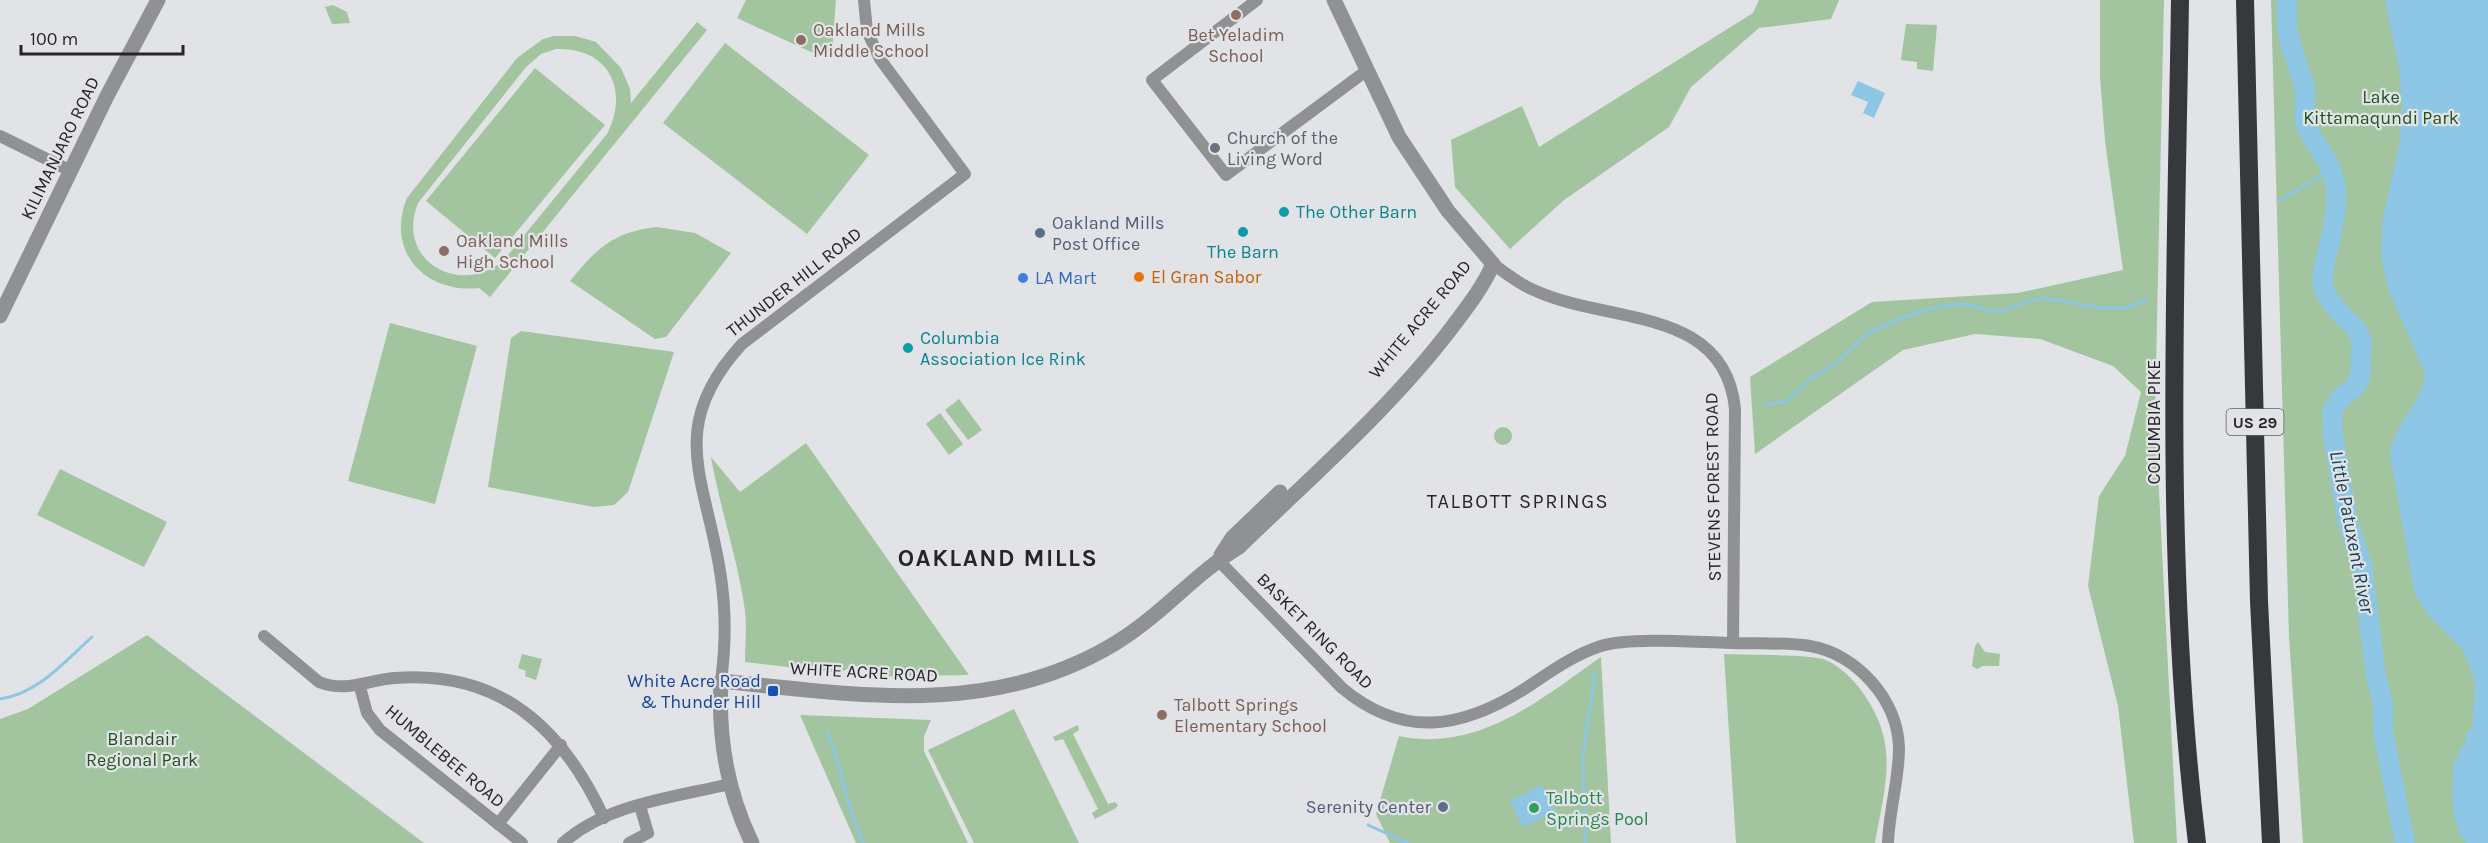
<svg xmlns="http://www.w3.org/2000/svg" width="2488" height="843" viewBox="0 0 2488 843" font-family="Karla,sans-serif">
<style>
.green{fill:#a2c49e;fill-rule:evenodd}
.water{fill:#8ec6e5}
.lines{fill:none;stroke-linecap:round;stroke-linejoin:round}
.stream{stroke:#8ec6e5;stroke-width:3}
.river{stroke:#8ec6e5;stroke-width:20}
.minor{stroke:#909193;stroke-width:12}
.tertiary{stroke:#909193;stroke-width:15}
.motorway{stroke:#36383b;stroke-width:18}
.education-dot{fill:#8d6e63;stroke:#e2e3e7;stroke-width:2}
.worship-dot{fill:#6b7280;stroke:#e2e3e7;stroke-width:2}
.culture-dot{fill:#0f9aa8;stroke:#e2e3e7;stroke-width:2}
.service-dot{fill:#5c6f8a;stroke:#e2e3e7;stroke-width:2}
.food-dot{fill:#e8710a;stroke:#e2e3e7;stroke-width:2}
.shop-dot{fill:#3f7fe0;stroke:#e2e3e7;stroke-width:2}
.transit-dot{fill:#1a4fb4;stroke:#e2e3e7;stroke-width:2}
.leisure-dot{fill:#2e9e5b;stroke:#e2e3e7;stroke-width:2}
.labels{text-anchor:middle;dominant-baseline:central;stroke-width:4.5;stroke-linejoin:round;paint-order:stroke}
.shield{fill:#e2e3e7;stroke:#5e5f61;stroke-width:1.5}
.shield-label{font-size:16px;font-weight:bold;fill:#262628}
.education-label{font-size:18px;fill:#785e54;stroke:#e2e3e7;text-anchor:start}
.park-label{font-size:18px;fill:#1e521b;stroke:#e2e3e7}
.worship-label{font-size:18px;fill:#5b616d;stroke:#e2e3e7;text-anchor:start}
.street-label{font-size:18px;fill:#262628;stroke:#e2e3e7}
.culture-label{font-size:18px;fill:#0d838f;stroke:#e2e3e7;text-anchor:start}
.service-label{font-size:18px;fill:#4e5e75;stroke:#e2e3e7;text-anchor:start}
.food-label{font-size:18px;fill:#c56008;stroke:#e2e3e7;text-anchor:start}
.shop-label{font-size:18px;fill:#366cbe;stroke:#e2e3e7;text-anchor:start}
.transit-label{font-size:18px;fill:#164399;stroke:#e2e3e7;text-anchor:end}
.leisure-label{font-size:18px;fill:#27864d;stroke:#e2e3e7;text-anchor:start}
.neighbourhood-label{font-size:20px;letter-spacing:1.5px;fill:#262628;stroke:#e2e3e7}
.water-label{font-size:20px;font-style:italic;fill:#144258;stroke:#e2e3e7}
.district-label{font-size:24px;font-weight:bold;letter-spacing:1.5px;fill:#262628;stroke:#e2e3e7}
</style>
<rect width="100%" height="100%" fill="#e2e3e7"/>
<g class="green">
<path d="M746 0H836L832 52 822 57 737 18Z"/>
<path d="M1759 0H1839L1831 19 1759 28 1691 87 1669 127 1564 200 1510 249 1455 187 1451 140 1522 106 1539 147 1753 13Z"/>
<path d="M2100 0H2164L2155 413 2177 843H2134L2118 706 2088 586 2099 496 2125 456 2141 392 2113 366 2040 339 1975 334 1903 350 1755 454 1750 377 1872 302 2018 293 2123 270 2105 141 2100 77Z"/>
<path d="M2271 0H2488V843H2303L2289 637Z"/>
<path d="M333 5 347 12 350 23 332 24 325 7Z"/>
<path d="M697 22 707 30 490 297 479 288C425 294 385 251 407 198L517 58 543 39 554 36H575L596 42 621 68 630 89 631 103ZM556 49C608 47 630 89 607 134L504 260C459 298 395 260 418 203L526 67 541 54Z"/>
<path d="M1906 24 1937 25 1933 71 1917 69V62L1901 60Z"/>
<path d="M725 43 869 155 807 234 663 123Z"/>
<path d="M535 68 605 125 495 258 426 201Z"/>
<path d="M657 227 695 233 731 253 666 337 655 339 570 281C597 248 613 232 657 227Z"/>
<path d="M390 323 477 346 435 504 348 481Z"/>
<path d="M521 331 674 352 628 492 614 505 594 507 488 487 511 338Z"/>
<path d="M959 399 982 430 968 440 945 410Z"/>
<path d="M940 413 963 444 949 455 926 424Z"/>
<circle cx="1503" cy="436" r="9"/>
<path d="M806 443 969 675 866 677 864 667 852 666 840 673 745 662C745 645 747 627 745 611 738 559 720 509 711 457L740 492Z"/>
<path d="M60 469 167 522 144 567 37 515Z"/>
<path d="M147 635 424 843H0V719L28 709Z"/>
<path d="M1978 642 1985 652 2000 654 1999 666H1983L1977 669 1972 666 1975 646Z"/>
<path d="M522 654 542 659 536 680 525 676 526 671 518 668Z"/>
<path d="M1724 654C1744 655 1811 654 1826 660 1840 666 1855 681 1863 693 1900 745 1885 785 1875 843H1736Z"/>
<path d="M1601 657 1611 843H1390L1376 814 1399 736C1478 753 1541 699 1601 657Z"/>
<path d="M1014 709 1079 843H974L928 750Z"/>
<path d="M800 715 931 720 924 736V751L968 843H856Z"/>
<path d="M1078 725 1079 730 1073 734 1108 804 1115 802 1118 805 1116 808 1095 819 1092 813 1098 809 1063 739 1055 741 1053 737Z"/>
</g>
<g class="water">
<path d="M2385 0H2488V843H2466C2449 822 2452 787 2454 762L2459 756V749L2465 746 2466 733 2472 728 2475 684 2467 659 2461 648 2427 614 2414 591 2390 454C2393 423 2424 402 2425 373L2387 286 2381 255 2383 218 2400 141 2402 102 2399 69Z"/>
<path d="M1858 81 1885 93 1874 118 1863 113 1868 102 1851 95Z"/>
<path d="M1542 785 1562 824 1554 828 1545 816 1523 827 1510 801Z"/>
</g>
<g class="lines">
<g class="stream">
<path d="M2278 201 2321 176 2330 163"/>
<path d="M1765 404 1786 402 1811 378 1835 364 1869 332 1915 313 1947 305 1967 304 1989 311H2002L2028 301 2043 298 2096 307 2125 308 2147 300"/>
<path d="M0 699C38 694 65 661 92 637"/>
<path d="M827 732C843 767 845 808 864 843"/>
<path d="M1368 825 1408 843"/>
<path d="M1585 843 1583 755 1595 672"/>
</g>
<path class="river" d="M2287 0C2284 39 2294 50 2304 85 2308 100 2301 116 2308 130 2320 153 2334 164 2336 192 2338 220 2326 251 2322 279L2325 293 2337 310 2357 330 2362 342 2360 378 2354 388 2342 396 2332 411 2333 434 2347 519 2362 565 2376 676 2383 704V731L2405 843"/>
<g class="minor">
<path d="M1257 0 1152 80 1226 175 1366 71"/>
<path d="M0 136 71 171"/>
<path d="M1493 264C1507 274 1520 285 1536 291 1609 324 1725 306 1735 409L1733 643"/>
<path d="M1218 560 1342 688C1403 739 1462 729 1526 688 1550 672 1573 655 1601 646 1629 637 1700 642 1732 643 1758 644 1785 642 1810 646 1857 654 1898 700 1899 748 1899 780 1889 811 1888 843"/>
<path d="M264 636 319 682C346 693 367 680 395 678 499 670 562 727 604 818"/>
<path d="M721 681C726 644 726 607 720 571 705 477 666 427 742 344L965 174 880 59 867 31 864 0"/>
<path d="M360 687 367 713 380 730 522 843"/>
<path d="M498 824 561 745"/>
<path d="M563 843C606 804 675 797 730 784"/>
<path d="M629 843 648 833 640 806"/>
</g>
<g class="tertiary">
<path d="M1334 0 1399 137 1448 211 1493 264"/>
<path d="M0 316 107 96 158 0"/>
<path d="M1221 555 1232 538 1280 492"/>
<path d="M752 843C727 792 718 738 721 681 856 695 991 718 1114 644 1161 616 1194 574 1239 547 1312 476 1392 407 1453 326 1468 306 1483 287 1493 264"/>
</g>
<g class="motorway">
<path d="M2180 0C2176 281 2163 564 2197 843"/>
<path d="M2245 0 2259 601 2271 843"/>
</g>
</g>
<g class="education-dot">
<circle cx="1236" cy="15" r="6"/>
<circle cx="801" cy="40" r="6"/>
<circle cx="444" cy="251" r="6"/>
<circle cx="1162" cy="715" r="6"/>
</g>
<circle class="worship-dot" cx="1215" cy="148" r="6"/>
<g class="culture-dot">
<circle cx="1284" cy="212" r="6"/>
<circle cx="1243" cy="232" r="6"/>
<circle cx="908" cy="348" r="6"/>
</g>
<g class="service-dot">
<circle cx="1040" cy="233" r="6"/>
<circle cx="1443" cy="807" r="6"/>
</g>
<circle class="food-dot" cx="1139" cy="277" r="6"/>
<circle class="shop-dot" cx="1023" cy="278" r="6"/>
<rect class="transit-dot" x="767" y="685" width="12" height="12" rx="3"/>
<circle class="leisure-dot" cx="1534" cy="808" r="6"/>
<g class="labels">
<rect class="shield" x="2226.5" y="409" width="57" height="26" rx="4.5"/>
<g class="shield-label">
<text x="2255" y="422">US 29</text>
</g>
<g class="education-label">
<text x="813" y="30">Oakland Mills<tspan x="813" dy="21">Middle School</tspan></text>
<text x="1236" y="35" text-anchor="middle">Bet Yeladim<tspan x="1236" dy="21">School</tspan></text>
<text x="456" y="241">Oakland Mills<tspan x="456" dy="21">High School</tspan></text>
<text x="1174" y="705">Talbott Springs<tspan x="1174" dy="21">Elementary School</tspan></text>
</g>
<g class="park-label">
<text x="2381" y="97">Lake<tspan x="2381" dy="21">Kittamaqundi Park</tspan></text>
<text x="142" y="739">Blandair<tspan x="142" dy="21">Regional Park</tspan></text>
</g>
<g class="worship-label">
<text x="1227" y="138">Church of the<tspan x="1227" dy="21">Living Word</tspan></text>
</g>
<g class="street-label">
<text transform="translate(60 148) rotate(-64)">KILIMANJARO ROAD</text>
<text transform="translate(794 282) rotate(-38)">THUNDER HILL ROAD</text>
<text transform="translate(1420 319) rotate(-50)">WHITE ACRE ROAD</text>
<text transform="translate(2154 422) rotate(-90)">COLUMBIA PIKE</text>
<text transform="translate(1713 487) rotate(-91)">STEVENS FOREST ROAD</text>
<text transform="translate(1315 631) rotate(45)">BASKET RING ROAD</text>
<text transform="translate(864 672) rotate(3)">WHITE ACRE ROAD</text>
<text transform="translate(445 756) rotate(40)">HUMBLEBEE ROAD</text>
</g>
<g class="culture-label">
<text x="1296" y="212">The Other Barn</text>
<text x="1243" y="252" text-anchor="middle">The Barn</text>
<text x="920" y="338">Columbia<tspan x="920" dy="21">Association Ice Rink</tspan></text>
</g>
<g class="service-label">
<text x="1052" y="223">Oakland Mills<tspan x="1052" dy="21">Post Office</tspan></text>
<text x="1431" y="807" text-anchor="end">Serenity Center</text>
</g>
<g class="food-label">
<text x="1151" y="277">El Gran Sabor</text>
</g>
<g class="shop-label">
<text x="1035" y="278">LA Mart</text>
</g>
<g class="transit-label">
<text x="761" y="681">White Acre Road<tspan x="761" dy="21">&amp; Thunder Hill</tspan></text>
</g>
<g class="leisure-label">
<text x="1546" y="798">Talbott<tspan x="1546" dy="21">Springs Pool</tspan></text>
</g>
<g class="neighbourhood-label">
<text x="1518" y="501">TALBOTT SPRINGS</text>
</g>
<g class="water-label">
<text transform="translate(2352 532) rotate(79)">Little Patuxent River</text>
</g>
<g class="district-label">
<text x="998" y="558">OAKLAND MILLS</text>
</g>
</g>
<path d="M21 45v9h162v-9" fill="none" stroke="#262628" stroke-width="3"/>
<text x="30" y="45" font-size="18" fill="#262628" stroke="#e2e3e7" stroke-width="4.5" paint-order="stroke">100 m</text>
</svg>
